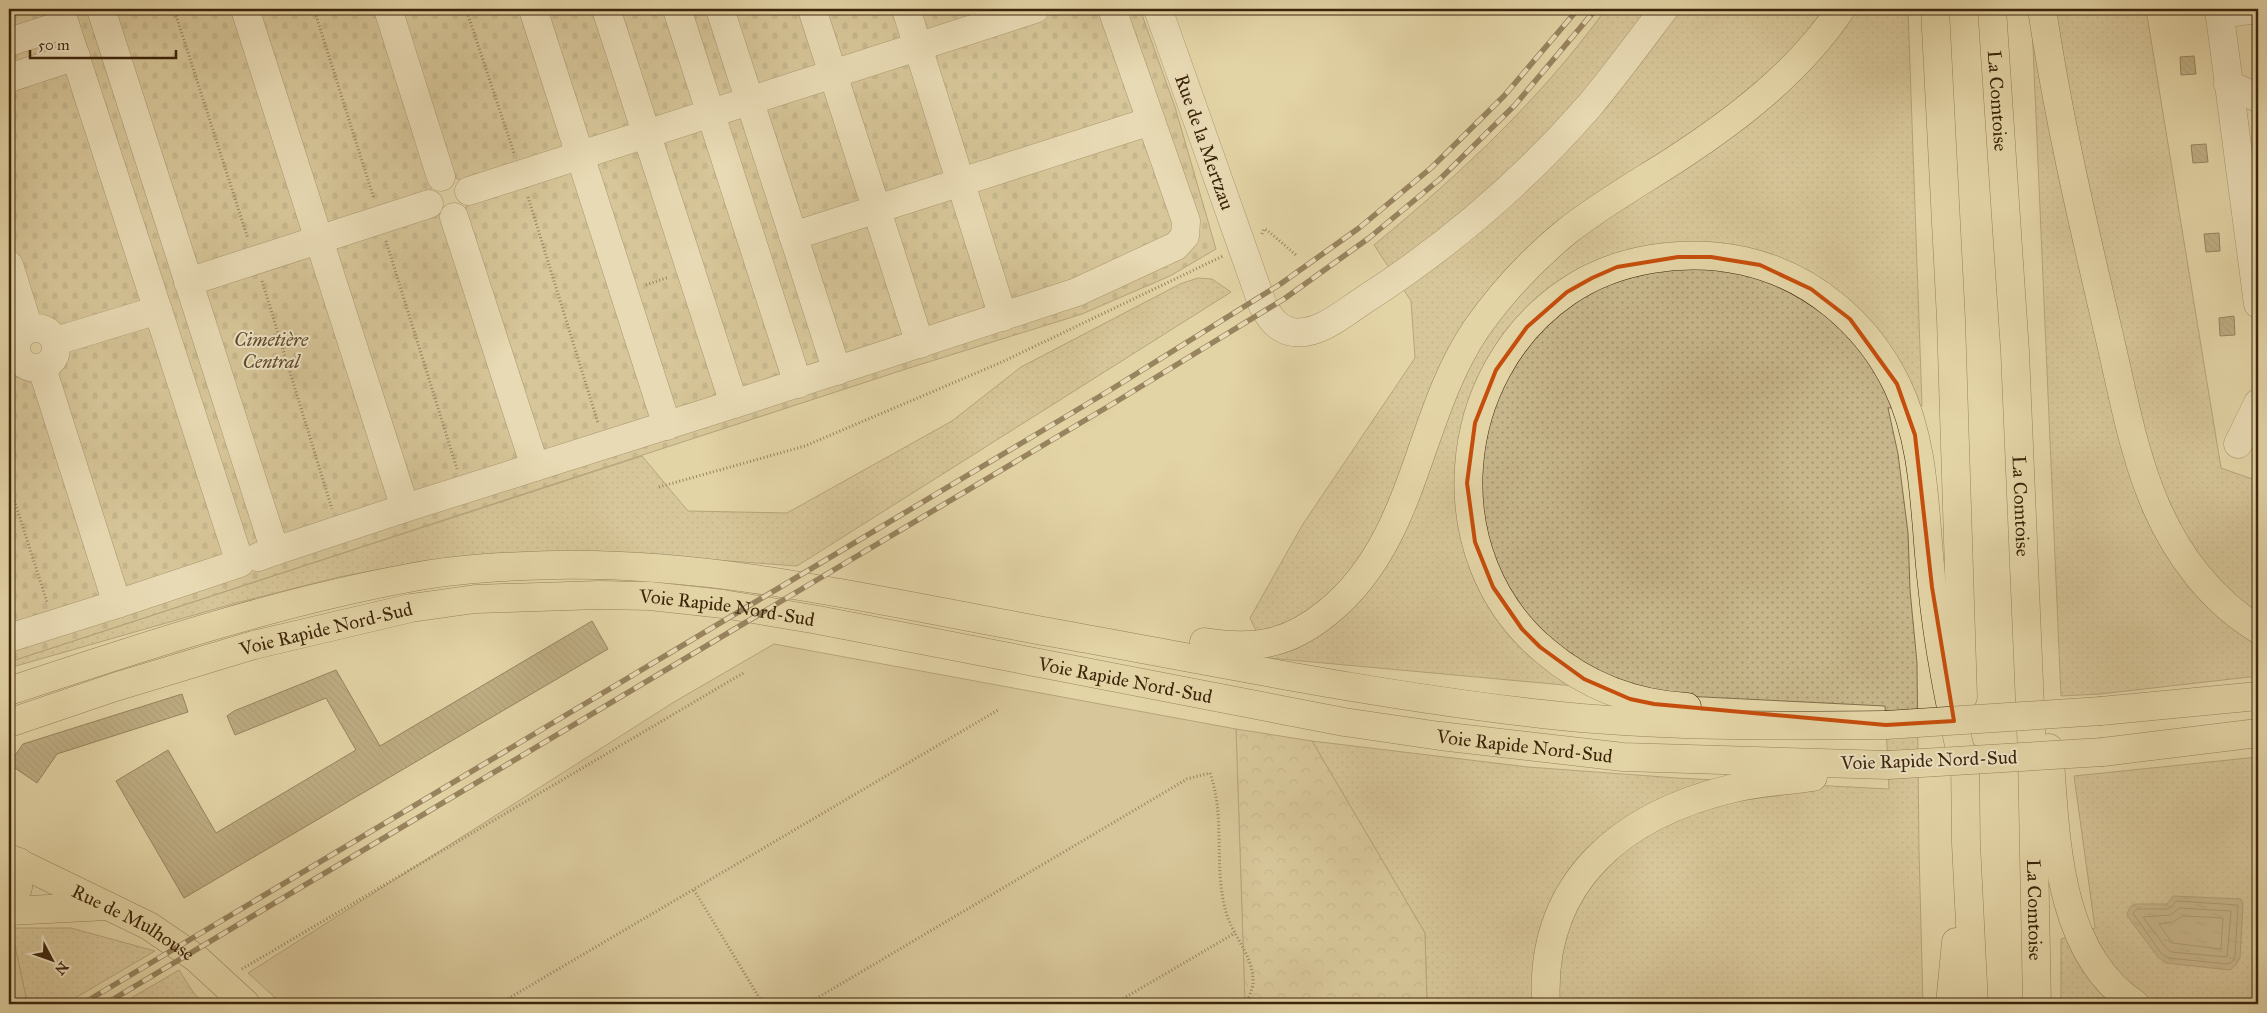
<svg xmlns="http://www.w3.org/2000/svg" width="2267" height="1013" viewBox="0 0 2267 1013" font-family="'IM FELL Great Primer',serif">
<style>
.grass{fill:url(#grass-dots);stroke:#826d4a}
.forest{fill:url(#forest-crowns);stroke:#826d4a}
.cemetery{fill:url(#cemetery-stones);stroke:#826d4a;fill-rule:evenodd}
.green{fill:#c7b68b;stroke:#826d4a}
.water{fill:url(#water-ripples);stroke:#7e6a48}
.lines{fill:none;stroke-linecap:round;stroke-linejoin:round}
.shore{stroke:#735e3e;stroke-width:1}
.building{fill:url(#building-back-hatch);stroke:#3c240a}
.minor-casing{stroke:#665031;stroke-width:29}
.major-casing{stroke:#3c240a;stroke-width:29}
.highway-casing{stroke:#3c240a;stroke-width:29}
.path{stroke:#3c240a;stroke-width:3;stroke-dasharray:1 2.5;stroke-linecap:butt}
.minor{stroke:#ede3c5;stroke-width:28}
.major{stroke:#e3d4a6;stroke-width:28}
.highway{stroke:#e3d4a6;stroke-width:28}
.rail-casing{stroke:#3c240a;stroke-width:5.5}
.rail{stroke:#ede3c5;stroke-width:4;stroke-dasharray:11;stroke-linecap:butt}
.highway-bridge-casing{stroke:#3c240a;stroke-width:29;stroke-linecap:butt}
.highway-bridge{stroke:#e3d4a6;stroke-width:28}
.marked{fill:none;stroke:#c64e0c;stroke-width:4;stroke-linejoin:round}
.labels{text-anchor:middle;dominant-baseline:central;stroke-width:4;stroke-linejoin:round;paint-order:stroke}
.street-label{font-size:19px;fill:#3c240a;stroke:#ede3c5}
.park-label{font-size:19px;font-style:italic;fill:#5f482a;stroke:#ede3c5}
</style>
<defs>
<pattern id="grass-dots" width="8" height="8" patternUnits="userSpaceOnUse" patternTransform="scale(1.25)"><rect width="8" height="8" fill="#c7b68b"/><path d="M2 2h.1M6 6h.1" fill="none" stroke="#a39470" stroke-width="1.8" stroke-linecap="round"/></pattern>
<pattern id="forest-crowns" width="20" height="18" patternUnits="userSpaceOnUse" patternTransform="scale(1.25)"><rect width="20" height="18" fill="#c7b68b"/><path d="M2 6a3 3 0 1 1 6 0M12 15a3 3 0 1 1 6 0" fill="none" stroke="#a39470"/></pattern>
<pattern id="cemetery-stones" width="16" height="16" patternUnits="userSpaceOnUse" patternTransform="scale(1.25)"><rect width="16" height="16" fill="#c7b68b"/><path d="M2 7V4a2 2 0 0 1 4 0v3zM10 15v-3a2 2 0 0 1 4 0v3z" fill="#a39470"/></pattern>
<pattern id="water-ripples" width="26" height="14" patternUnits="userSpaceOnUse" patternTransform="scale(1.25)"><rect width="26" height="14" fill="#aa9871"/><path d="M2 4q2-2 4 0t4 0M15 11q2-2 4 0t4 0" fill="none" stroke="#8c7c5b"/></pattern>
<pattern id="building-back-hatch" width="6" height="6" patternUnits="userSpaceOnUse" patternTransform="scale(1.25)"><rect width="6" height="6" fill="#93805b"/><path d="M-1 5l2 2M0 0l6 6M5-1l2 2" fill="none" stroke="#796949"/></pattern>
</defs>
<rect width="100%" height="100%" fill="#e3d4a6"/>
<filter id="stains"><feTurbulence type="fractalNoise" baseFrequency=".004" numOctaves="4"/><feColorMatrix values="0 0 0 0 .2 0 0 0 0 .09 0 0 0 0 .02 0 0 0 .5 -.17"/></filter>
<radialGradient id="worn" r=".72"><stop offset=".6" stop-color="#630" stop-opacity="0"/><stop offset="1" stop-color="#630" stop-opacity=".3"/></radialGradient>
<g class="grass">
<path d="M1606 9H1908L1922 406 1888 408 1898 454 1908 533 1910 590 1917 663 1919 851 1923 1004H1427L1425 933 1312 741 1528 767 1677 778 1889 789 1885 706 1684 696 1269 658 1250 618 1303 524 1415 358 1411 301 1374 245C1460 174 1540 100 1606 9Z"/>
<path d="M2053 9H2146L2221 468 2258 481V594L2254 604 2258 607V676L2100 694 2061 696 2032 23Z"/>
<path d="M1198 278 1212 279 1231 292 797 566 605 552 515 554 418 562 339 577 236 603 9 668V662L642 456 688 511 787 513 952 421 1021 367 1180 284Z"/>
<path d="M2258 757V1004H2061V939L2095 928 2074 776Z"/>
<path d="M11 928H71L155 951 65 1004H14L26 997Z"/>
<path d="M179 970 193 992 204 1004H121Z"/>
</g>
<path class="forest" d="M1236 729 1312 741 1425 933 1427 1004H1245Z"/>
<path class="cemetery" d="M9 9H1140L1175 107 1216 249 1170 276 1082 314 906 369 9 662ZM452 176 462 181 469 201 464 211 444 217 435 212 429 193 433 184ZM40 327 49 332 56 352 51 362 31 368C17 360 13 350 20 335Z"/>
<g class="green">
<path d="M774 644 1236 729 1245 1004H282L248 973 674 702Z"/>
<path d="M9 928H11L26 997 14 1004H9Z"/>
</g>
<path class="water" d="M2173 896 2241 899 2243 904 2240 958 2236 965 2230 970 2166 963 2158 957 2128 917 2127 913 2131 906 2135 904H2167Z"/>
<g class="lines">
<g class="shore">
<path d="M2177 901 2238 905 2235 956 2232 962 2227 964 2169 958 2161 953 2133 913 2137 909H2168Z"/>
<path d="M2180 908 2231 911 2227 957 2171 952 2166 948 2143 917 2170 915Z"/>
<path d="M2183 916 2223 918 2221 949 2172 943 2159 924 2173 922Z"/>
</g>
</g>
<g class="building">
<path d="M2194 56 2196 74 2181 75 2180 57Z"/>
<path d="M2206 144 2208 162 2193 163 2191 145Z"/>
<path d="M2219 233 2220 251 2206 252 2204 234Z"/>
<path d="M2234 316 2235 335 2220 336 2219 318Z"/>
<path d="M592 621 608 649 184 898 116 781 168 750 216 833 356 750 326 698 235 735 227 716 234 711 336 670 380 746Z"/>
<path d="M182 694 188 712 57 754 37 783 9 764 23 744Z"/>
</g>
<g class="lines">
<g class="minor-casing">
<g id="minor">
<path d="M60 9 240 563 117 604"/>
<path d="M101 9 275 551 258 557"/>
<path d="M245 9 405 508 275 551"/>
<path d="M388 9 441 177"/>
<path d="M533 9 667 426"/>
<path d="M677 9 798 384"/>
<path d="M720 9 837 371"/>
<path d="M812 9 920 344"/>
<path d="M906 9 1003 317"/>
<path id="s1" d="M1158 9 1263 306C1270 318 1278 330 1293 332 1318 336 1344 313 1364 300 1448 246 1524 181 1590 105 1616 74 1640 41 1664 9"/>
<path d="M2219 9 2258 304"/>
<path d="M2219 14 2257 9"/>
<path d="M9 42 65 24"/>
<path d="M9 78 76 56"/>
<path d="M2228 84 2258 98"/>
<path d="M469 191 1035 9"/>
<path d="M793 236 1151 121"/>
<path d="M9 265 29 329"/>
<path d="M188 282 429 204"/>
<circle cx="36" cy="348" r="20"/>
<path d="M56 341 158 310"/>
<path d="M734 404 1077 292 1176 246 1185 236 1186 221 1112 9"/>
<path d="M2238 444 2258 403"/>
<path d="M535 467 734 404 606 9"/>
<path d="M405 508 535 467 454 217"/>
<path d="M9 638 117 604 42 368"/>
</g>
</g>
<g class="major-casing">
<g id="major">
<path id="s2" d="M9 858 149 926 196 958 246 1004"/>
</g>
</g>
<g class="highway-casing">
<g id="highway">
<path d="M1935 9 1951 319 1963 697"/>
<path id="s3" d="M1992 9 2015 352 2032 754 2037 1004"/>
<path d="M2042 9C2058 117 2083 224 2108 331 2122 389 2132 451 2156 506 2177 555 2212 601 2258 629"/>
<path d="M1204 642C1254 650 1288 645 1328 612 1416 541 1416 418 1476 329 1502 292 1532 260 1566 232 1600 205 1637 184 1673 161 1736 120 1799 72 1841 9"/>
<path d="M9 691C142 647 276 602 414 577 461 568 510 566 557 565 725 562 895 605 1060 634 1220 663 1380 696 1542 714 1656 727 1771 726 1886 725"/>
<path d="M1687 707C1632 704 1586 686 1545 651 1432 557 1448 373 1567 292 1616 258 1686 248 1744 261 1811 276 1867 323 1897 385 1927 447 1924 518 1932 585 1938 648 1951 710 1965 772"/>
<path d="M2101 711 2258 696"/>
<path id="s4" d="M9 723 115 687 254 645 411 608 475 599 599 595 650 596 723 604 818 620 1344 722 1440 736 1623 757 1888 765"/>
<path d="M2049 748C2056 834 2055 951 2135 1004"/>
<path d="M2103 752 2258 733"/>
<path d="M1965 755 1966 843 1974 1004"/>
<path d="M9 902 18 888 19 862"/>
<path d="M9 911 107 906"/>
<path d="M1546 1004C1539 881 1623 814 1734 788 1760 782 1787 781 1813 777"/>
<path d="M1950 1004 1956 942"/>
</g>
</g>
<g class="path">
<path d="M174 9 248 239"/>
<path d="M314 9 374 199"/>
<path d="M466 9 514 153"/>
<path d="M528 197 598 423"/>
<path d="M1262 234 1264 229 1267 230 1296 255"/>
<path d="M386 241 457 469"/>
<path d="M262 281 332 509"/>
<path d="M646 285 669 277"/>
<path d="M9 484 47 602"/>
<path d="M659 487 805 446 1002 362 1223 256"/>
<path d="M694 890 763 1004"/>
<path d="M242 969 745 672"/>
<path d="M499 1004 998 710"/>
<path d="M807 1004 1187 779 1210 773C1226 818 1213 866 1226 912 1233 937 1254 956 1253 983 1253 989 1248 998 1246 1004"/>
<path d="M1114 1004 1235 933"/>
</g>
<use href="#minor" class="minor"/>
<use href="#major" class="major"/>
<use href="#highway" class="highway"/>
<g class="rail-casing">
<g id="rail">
<path d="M82 1004 1107 392 1279 285 1359 228 1431 168 1504 96 1578 9"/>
<path d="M105 1004 1114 403 1284 299 1369 238 1440 179 1515 105 1596 9"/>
</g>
</g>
<use href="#rail" class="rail"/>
<g class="highway-bridge-casing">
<g id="highway-bridge">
<path d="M1886 725 2101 711"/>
<path d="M1888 765 2103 752"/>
</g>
</g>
<use href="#highway-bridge" class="highway-bridge"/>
</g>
<path d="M0 0H2267V1013H0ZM1678 257H1711L1760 265 1811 289 1850 319 1897 384 1915 435 1932 587 1954 721 1886 725 1654 704 1630 699 1584 679 1540 647 1522 629 1493 587 1475 542 1467 483 1475 423 1496 370 1527 327 1567 292 1592 278 1617 267Z" fill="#e3d4a6" fill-opacity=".55" fill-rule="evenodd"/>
<path class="marked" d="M1678 257H1711L1760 265 1811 289 1850 319 1897 384 1915 435 1932 587 1954 721 1886 725 1654 704 1630 699 1584 679 1540 647 1522 629 1493 587 1475 542 1467 483 1475 423 1496 370 1527 327 1567 292 1592 278 1617 267Z"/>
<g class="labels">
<g class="street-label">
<text stroke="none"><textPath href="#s3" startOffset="92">La Comtoise</textPath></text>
<text stroke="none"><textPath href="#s1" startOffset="141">Rue de la Mertzau</textPath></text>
<text stroke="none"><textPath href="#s3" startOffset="498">La Comtoise</textPath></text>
<text stroke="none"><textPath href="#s4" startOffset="736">Voie Rapide Nord-Sud</textPath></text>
<text stroke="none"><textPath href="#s4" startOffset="331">Voie Rapide Nord-Sud</textPath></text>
<text stroke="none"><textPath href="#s4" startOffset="1141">Voie Rapide Nord-Sud</textPath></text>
<text stroke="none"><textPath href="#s4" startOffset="1546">Voie Rapide Nord-Sud</textPath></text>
<text transform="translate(1929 760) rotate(-2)">Voie Rapide Nord-Sud</text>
<text stroke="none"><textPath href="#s3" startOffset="902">La Comtoise</textPath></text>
<text stroke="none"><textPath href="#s2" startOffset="140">Rue de Mulhouse</textPath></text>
</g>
<g class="park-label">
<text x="271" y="339">Cimetière<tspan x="271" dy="22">Central</tspan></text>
</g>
</g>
<rect width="2267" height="1013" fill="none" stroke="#e3d4a6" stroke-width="30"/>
<rect x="10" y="10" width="2247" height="993" fill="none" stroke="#3c240a" stroke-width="2.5"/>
<rect x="15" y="15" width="2237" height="983" fill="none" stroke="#3c240a"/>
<g transform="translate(52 960) rotate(131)" stroke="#ede3c5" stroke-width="4" paint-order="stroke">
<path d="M0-4L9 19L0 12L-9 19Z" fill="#3c240a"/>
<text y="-8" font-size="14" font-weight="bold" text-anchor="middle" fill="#3c240a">N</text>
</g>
<path d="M30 50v8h146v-8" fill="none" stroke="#3c240a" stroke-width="2.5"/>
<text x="38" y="50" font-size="15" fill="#3c240a" stroke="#ede3c5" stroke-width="4" paint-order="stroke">50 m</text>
<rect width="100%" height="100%" filter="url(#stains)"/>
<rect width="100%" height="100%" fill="url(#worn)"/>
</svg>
